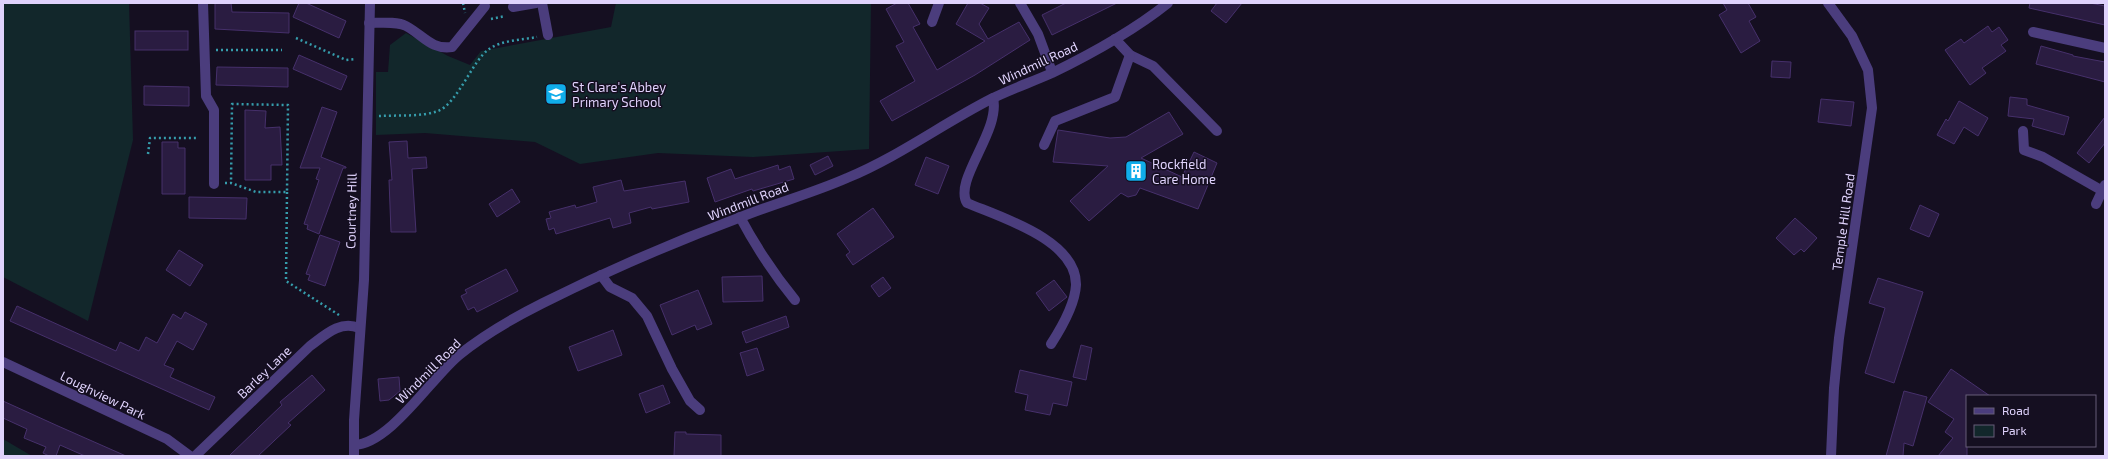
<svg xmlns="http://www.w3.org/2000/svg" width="2108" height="459" viewBox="0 0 2108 459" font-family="'Exo 2',sans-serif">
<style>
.green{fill:#12272b}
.building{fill:#2a1c41;stroke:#46306b}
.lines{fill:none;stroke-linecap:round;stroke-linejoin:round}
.path{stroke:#369dac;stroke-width:2.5;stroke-dasharray:2 3;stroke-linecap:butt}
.minor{stroke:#4b3d7d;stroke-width:10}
.labels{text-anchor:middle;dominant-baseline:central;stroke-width:3;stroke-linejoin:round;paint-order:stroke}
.street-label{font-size:13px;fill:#dfd2fc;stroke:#150f21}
.poi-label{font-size:13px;fill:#dfd2fc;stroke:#150f21;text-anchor:start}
</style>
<rect width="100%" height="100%" fill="#150f21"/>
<g class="green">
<path d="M3 3H129L133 140 88 321 3 277Z"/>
<path d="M616 3H871L869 149 753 157 658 153 580 164 535 142 425 133 376 135V72H388L390 45 406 33 448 56 470 65 481 51 611 27Z"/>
<path d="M3 439 32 456H3Z"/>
</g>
<g class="building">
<path d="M215 3H231L232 12 289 13V33L215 29Z"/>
<path d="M299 3H306L346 21 339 38 293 17Z"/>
<path d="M897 3H908L920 24 913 27 937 70 985 41 956 24 968 3H980L989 8 979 24 988 39 1019 22 1030 40 975 75 892 121 880 101 915 81 896 46 904 42 886 9Z"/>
<path d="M1066 3H1117L1052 35 1042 15Z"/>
<path d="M1217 3H1242L1226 23 1211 11Z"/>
<path d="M1723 3H1748L1756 17 1749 21 1760 41 1741 53 1719 15 1727 10Z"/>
<path d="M2030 3H2090L2105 6V25L2029 8Z"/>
<path d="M1988 26 1992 32 1999 27 2008 40 2001 45 2006 51 1982 68 1986 73 1970 85 1945 50 1961 39 1964 43Z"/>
<rect x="135" y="31" width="53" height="19"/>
<path d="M2041 46 2073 55V56L2105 62V82L2036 64Z"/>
<path d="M299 55 347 76 341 90 293 69Z"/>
<path d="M1772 61 1791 62 1790 78 1771 77Z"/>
<path d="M217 67 288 68V87L216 85Z"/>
<path d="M144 86 189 87V106L144 105Z"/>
<path d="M2010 97 2027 99V105L2069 117 2064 135 2032 126 2034 119 2008 116Z"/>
<path d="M1821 99 1854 102 1851 126 1818 122Z"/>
<path d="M1959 101 1988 118 1978 136 1964 127 1954 144 1937 135 1946 119 1948 121Z"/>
<path d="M322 107 337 112 321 157 346 167V168H343L319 234 307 229 308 225 304 224 319 180 316 179 320 168H300Z"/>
<path d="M245 110 266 111 265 128 280 127 282 165H271V180H245Z"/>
<path d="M1169 112 1183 134 1141 158 1182 177 1194 152 1217 163 1198 209 1140 188 1136 195 1128 197 1121 193 1089 221 1070 201 1108 166 1053 162 1058 130 1110 138 1126 137Z"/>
<path d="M2105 117V143L2089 163 2077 153Z"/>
<path d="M407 141 408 158 426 157 427 168 412 169 416 232H391L389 180H392L389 142Z"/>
<path d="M162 142H178V148H185V194H162Z"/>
<path d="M828 156 833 166 815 175 810 165Z"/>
<path d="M926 157 949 166 938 194 915 185Z"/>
<path d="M778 165 779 170 790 166 794 179 753 191 752 189 715 202 707 178 731 169 735 179Z"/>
<path d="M621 180 624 191 685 181 689 202 652 209 651 207 629 213 631 223 613 228 610 218 556 234 554 228 549 230 546 219 551 218 549 212 575 205 576 208 597 202 593 187Z"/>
<path d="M512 189 520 202 497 217 489 204Z"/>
<path d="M189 197 247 198 246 219 189 218Z"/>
<path d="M1920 205 1939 214 1929 237 1910 229Z"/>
<path d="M873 208 894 237 853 265 846 255 850 252 837 234Z"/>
<path d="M1795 218 1817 238 1804 252 1801 249 1794 255 1776 238Z"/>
<path d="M320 235 340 242 325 286 308 280 310 275 306 274Z"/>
<path d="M179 250 203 265 190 286 166 270Z"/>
<path d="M506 269 518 291 477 312 474 307 468 310 461 296 467 293 465 290Z"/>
<path d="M762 276 763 301 723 302 722 277Z"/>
<path d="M883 277 891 288 879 297 871 286Z"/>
<path d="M1878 278 1923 292 1894 383 1865 373 1885 308 1869 303Z"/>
<path d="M1054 280 1067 297 1049 311 1036 293Z"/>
<path d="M698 290 712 324 697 330 695 325 672 335 660 305Z"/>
<path d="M17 306 116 351 120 342 139 351 146 337 157 343 173 314 181 319 185 312 207 324 193 350 177 341 164 365 174 369 170 377 215 397 209 410 10 321Z"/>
<path d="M786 316 789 327 746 343 742 332Z"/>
<path d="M613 330 622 355 578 371 569 347Z"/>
<path d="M1081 345 1092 348 1086 380 1073 377Z"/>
<path d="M757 348 764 370 747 376 740 353Z"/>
<path d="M1951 369 1990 396H1967V456H1938L1953 438 1945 432 1954 419 1928 402Z"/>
<path d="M1020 370 1072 382 1067 406 1053 403 1050 415 1025 410 1028 395 1015 392Z"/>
<path d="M312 375 325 390 288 423 291 425 258 456H229L282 405 280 402Z"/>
<path d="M399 377 400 391 389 400 380 401 378 379Z"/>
<path d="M663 385 670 403 646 413 639 394Z"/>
<path d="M1904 391 1927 397 1913 446 1904 443 1903 456H1886Z"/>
<path d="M3 401 58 426 126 456H85L60 445 56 456H49L43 453 46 447 24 438 27 429 3 418Z"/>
<path d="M675 432H686V434L721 435V456H674Z"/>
</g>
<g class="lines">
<g class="path">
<path d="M463 3 465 13"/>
<path d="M491 19 505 16"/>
<path d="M296 38 346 60 356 59"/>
<path d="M216 50H282"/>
<path d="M379 116C398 115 421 117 438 111 458 103 472 61 489 49 502 40 522 40 537 37"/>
<path d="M148 154 150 138H197"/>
<path d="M225 183H231L256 192H287L288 105 232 104 231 183"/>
<path d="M287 192 286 281 339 315"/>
</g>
<g class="minor">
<path d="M203 3 206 96 214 110V184"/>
<path d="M542 3 548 35"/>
<path d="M1020 3 1038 34 1052 72"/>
<path d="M1828 3 1852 36 1868 70 1872 108 1839 338 1834 388 1831 456"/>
<path d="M513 7 536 3"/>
<path d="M932 22 939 3"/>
<path d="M369 23C379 23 397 21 406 26 423 35 431 50 452 47L485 6"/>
<path d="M2033 32 2105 48"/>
<path d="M1115 39 1130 55 1153 66 1217 131"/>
<path d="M993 98C1001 131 953 180 967 203 1000 217 1077 240 1076 285 1075 305 1062 327 1051 344"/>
<path d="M2023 131 2024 150 2043 157 2101 190"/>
<path d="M1044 145 1055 121 1115 97 1130 55"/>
<path d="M2096 204 2105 185"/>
<path d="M740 217C756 247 773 273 795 300"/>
<path d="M601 275 610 287 632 298 647 316 672 369 690 401 700 410"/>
<path d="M3 362 167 439 190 456"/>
<path d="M354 445C390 444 432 377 459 355 485 334 513 318 543 303 607 271 674 242 741 217 776 203 813 193 847 178 898 157 942 124 991 99 1011 89 1032 82 1052 73 1093 53 1133 31 1168 3"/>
<path d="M195 456 310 346C325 335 340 320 359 328"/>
<path d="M354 456V420L364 280 370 3"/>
</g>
</g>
<defs>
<g id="school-square" transform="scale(1.15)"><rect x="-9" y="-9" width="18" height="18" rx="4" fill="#10adea" stroke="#150f21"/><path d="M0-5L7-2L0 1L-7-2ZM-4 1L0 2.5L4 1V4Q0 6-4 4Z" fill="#fff"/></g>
<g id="building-square" transform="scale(1.15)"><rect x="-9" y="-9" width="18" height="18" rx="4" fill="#10adea" stroke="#150f21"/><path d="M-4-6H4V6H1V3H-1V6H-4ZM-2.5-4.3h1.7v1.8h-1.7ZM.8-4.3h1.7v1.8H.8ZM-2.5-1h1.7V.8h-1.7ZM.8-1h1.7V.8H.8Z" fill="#fff"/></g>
</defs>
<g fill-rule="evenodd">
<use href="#school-square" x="556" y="94"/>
<use href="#building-square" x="1136" y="171"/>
</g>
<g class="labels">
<g class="street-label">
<text transform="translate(1038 63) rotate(-25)">Windmill Road</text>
<text transform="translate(748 201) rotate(-21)">Windmill Road</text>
<text transform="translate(351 211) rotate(-89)">Courtney Hill</text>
<text transform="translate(1843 222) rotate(-82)">Temple Hill Road</text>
<text transform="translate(428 371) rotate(-45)">Windmill Road</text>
<text transform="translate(264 372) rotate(-44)">Barley Lane</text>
<text transform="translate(103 395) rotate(26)">Loughview Park</text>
</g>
<g class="poi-label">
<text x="572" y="87">St Clare's Abbey<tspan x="572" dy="15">Primary School</tspan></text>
<text x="1152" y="164">Rockfield<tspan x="1152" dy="15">Care Home</tspan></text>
</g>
</g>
<rect width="2108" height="459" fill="none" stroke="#dfd2fc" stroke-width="8"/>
<rect x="1966" y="395" width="130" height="52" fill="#150f21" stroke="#665d79"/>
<rect x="1974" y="408" width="20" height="6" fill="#4b3d7d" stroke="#665d79"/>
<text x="2002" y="415" font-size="12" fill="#dfd2fc">Road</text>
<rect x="1974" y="425" width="20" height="12" fill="#12272b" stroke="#665d79"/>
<text x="2002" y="435" font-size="12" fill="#dfd2fc">Park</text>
</svg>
